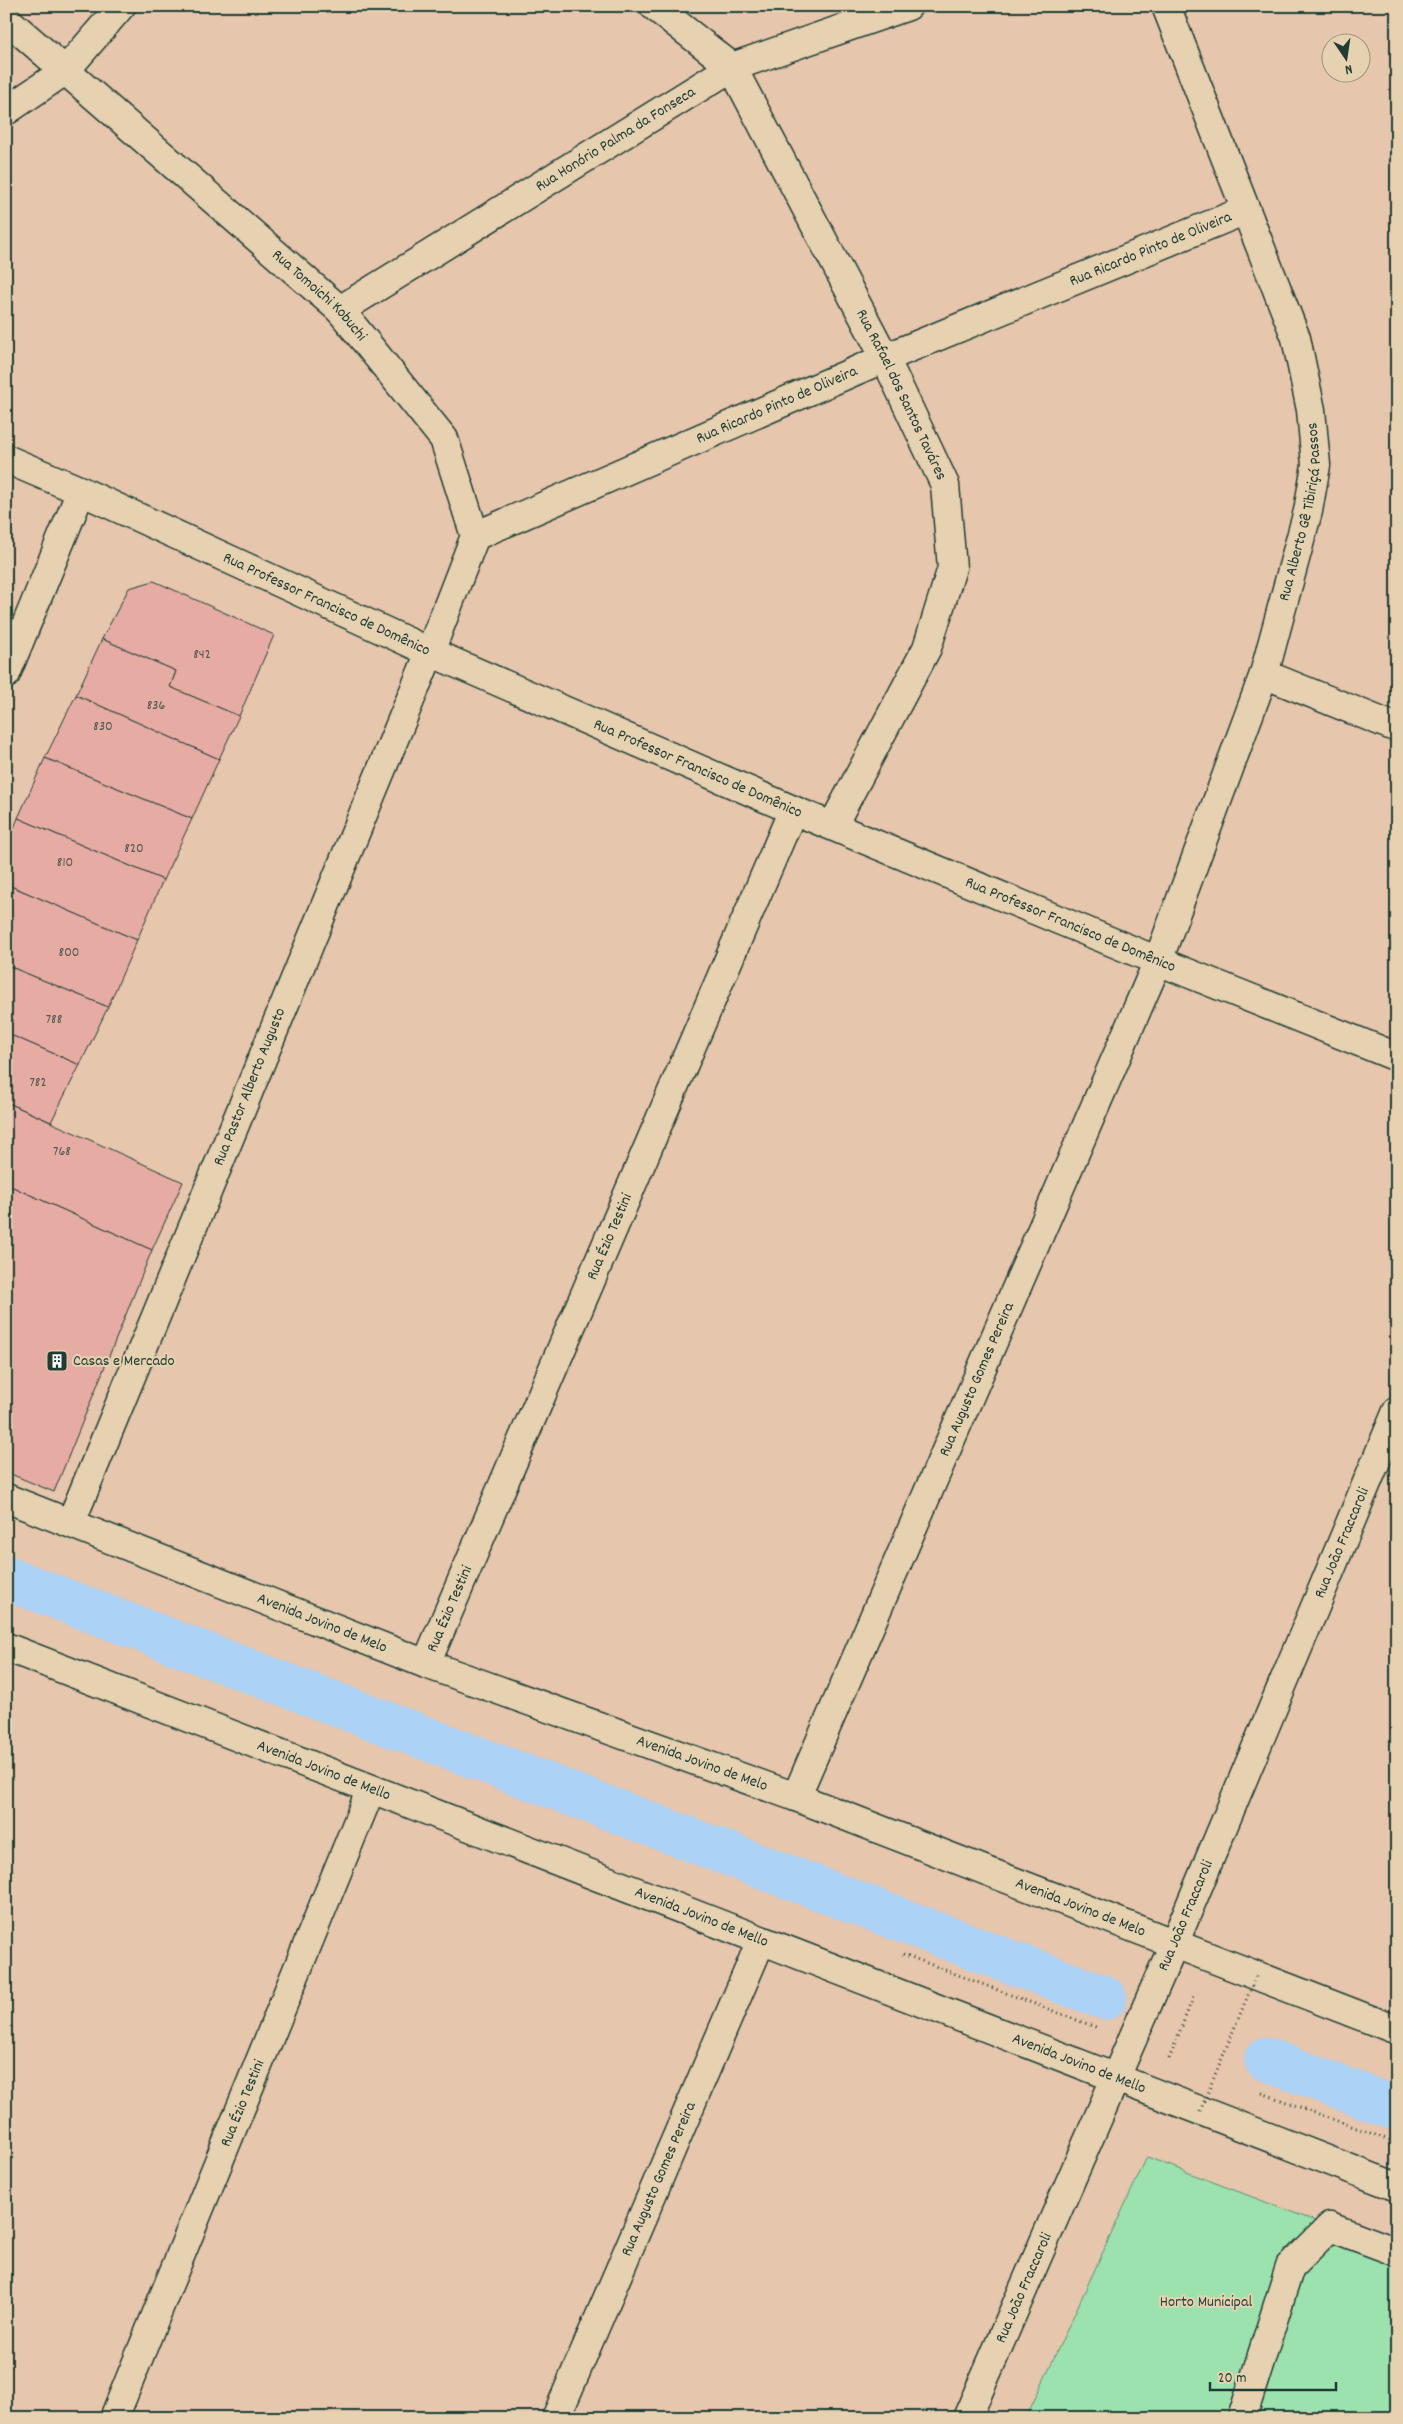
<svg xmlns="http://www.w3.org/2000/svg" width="1403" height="2424" viewBox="0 0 1403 2424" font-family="Dekko,sans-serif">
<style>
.green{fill:#9be2af;stroke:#5d9072}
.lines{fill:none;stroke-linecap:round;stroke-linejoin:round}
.canal{stroke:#acd2f6;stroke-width:44}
.building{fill:#e6aca3;stroke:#1f3d34}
.minor-casing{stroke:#1f3d34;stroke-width:31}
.major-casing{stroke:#1f3d34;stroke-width:31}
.path{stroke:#1f3d34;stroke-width:3;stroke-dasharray:1 4;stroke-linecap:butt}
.minor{stroke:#e6d1b0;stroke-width:28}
.major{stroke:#e6d1b0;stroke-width:28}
.path-bridge{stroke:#1f3d34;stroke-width:3;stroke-dasharray:1 4;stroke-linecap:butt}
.labels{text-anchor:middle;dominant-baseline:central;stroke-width:4;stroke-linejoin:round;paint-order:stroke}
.number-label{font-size:14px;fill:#515950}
.street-label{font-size:16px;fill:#1f3d34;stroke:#e6d1b0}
.poi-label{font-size:16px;fill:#1f3d34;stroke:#e6d1b0;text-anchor:start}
.park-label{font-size:16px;fill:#25453a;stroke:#e6d1b0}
</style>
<rect width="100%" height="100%" fill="#e6c6ac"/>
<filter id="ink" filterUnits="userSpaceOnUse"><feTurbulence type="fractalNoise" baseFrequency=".02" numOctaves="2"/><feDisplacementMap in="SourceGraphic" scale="10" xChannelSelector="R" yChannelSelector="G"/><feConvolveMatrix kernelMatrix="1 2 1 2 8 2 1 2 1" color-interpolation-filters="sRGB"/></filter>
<g filter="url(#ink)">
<path class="green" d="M1147 2157 1397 2252V2418H1026Z"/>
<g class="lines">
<g class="canal">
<path d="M6 1578 1105 1998"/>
<path d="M1266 2059 1397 2109"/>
</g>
</g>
<g class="building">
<path d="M154 581 274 635 239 716 170 687 176 671 102 639 129 588Z"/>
<path d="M102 639 176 671 170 687 239 716 219 759 76 695Z"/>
<path d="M76 695 219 759 192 819 45 758Z"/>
<path d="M45 758 192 819 163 880 18 818Z"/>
<path d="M18 818 163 880 137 940 6 884V847Z"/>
<path d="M6 884 137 940 108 1007 6 965Z"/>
<path d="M6 965 108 1007 80 1065 6 1033Z"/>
<path d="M6 1033 80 1065 51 1122 6 1102Z"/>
<path d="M6 1102 183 1182 152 1250 6 1184Z"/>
<path d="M6 1184 152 1250 54 1492 6 1472Z"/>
</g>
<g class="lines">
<g class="minor-casing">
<g id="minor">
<path id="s1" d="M654 6 732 67 885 358 945 485 952 568 927 648 833 825"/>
<path id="s2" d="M6 19 340 310 444 439 475 536 430 652 71 1522"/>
<path d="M6 111 66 70 121 6"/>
<path id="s3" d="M340 310 732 67 908 6"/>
<path id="s4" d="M6 459 81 491 430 652 793 810 1158 961 1397 1057"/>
<path id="s5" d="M475 536 885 358 1246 210"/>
<path d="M6 674 81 491"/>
<path d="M1264 674 1397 728"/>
<path id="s6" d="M426 1664 793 810"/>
<path id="s7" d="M796 1797 1158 961 1264 674 1308 511 1316 465 1311 410 1296 338 1166 6"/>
<path id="s8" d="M114 2418 371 1789"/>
<path id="s9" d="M556 2418 761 1941"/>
<path id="s10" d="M967 2418 1174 1944 1397 1411"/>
<path d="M1242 2418 1290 2267 1330 2227 1397 2252"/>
</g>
</g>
<g class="major-casing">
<g id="major">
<path id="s11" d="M6 1498 426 1664 796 1797 1397 2030"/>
<path id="s12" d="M6 1647 1397 2187"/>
</g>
</g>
<g class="path">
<path d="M903 1954 1098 2028"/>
<path d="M1169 2059 1194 1995"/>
<path d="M1262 2093 1397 2143"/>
</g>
<use href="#minor" class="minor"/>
<use href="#major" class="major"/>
<path class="path-bridge" d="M1200 2111 1256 1976"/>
</g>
</g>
<defs>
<g id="building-square" transform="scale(1.125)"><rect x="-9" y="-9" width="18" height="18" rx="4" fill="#1f3d34" stroke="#e6d1b0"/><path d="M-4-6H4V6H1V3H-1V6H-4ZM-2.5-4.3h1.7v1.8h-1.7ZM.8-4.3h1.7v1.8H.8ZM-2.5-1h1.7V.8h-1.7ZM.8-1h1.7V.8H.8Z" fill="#fff"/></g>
</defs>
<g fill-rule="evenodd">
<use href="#building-square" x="57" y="1361"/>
</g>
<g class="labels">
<g class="number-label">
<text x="202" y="655">842</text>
<text x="156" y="706">836</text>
<text x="103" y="727">830</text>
<text x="134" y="849">820</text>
<text x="65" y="863">810</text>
<text x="69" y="953">800</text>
<text x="54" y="1020">788</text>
<text x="38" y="1083">782</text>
<text x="62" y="1152">768</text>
</g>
<g class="street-label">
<text stroke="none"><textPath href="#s3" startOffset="324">Rua Honório Palma da Fonseca</textPath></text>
<text stroke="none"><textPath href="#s5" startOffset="734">Rua Ricardo Pinto de Oliveira</textPath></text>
<text stroke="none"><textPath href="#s2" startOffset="418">Rua Tomoichi Kobuchi</textPath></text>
<text stroke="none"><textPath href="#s1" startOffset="468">Rua Rafael dos Santos Taváres</textPath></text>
<text stroke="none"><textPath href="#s5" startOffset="329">Rua Ricardo Pinto de Oliveira</textPath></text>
<text stroke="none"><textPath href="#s7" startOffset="1384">Rua Alberto Gê Tibiriçá Passos</textPath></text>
<text stroke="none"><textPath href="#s4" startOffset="352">Rua Professor Francisco de Domênico</textPath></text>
<text stroke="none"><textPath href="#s4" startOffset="758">Rua Professor Francisco de Domênico</textPath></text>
<text stroke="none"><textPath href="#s4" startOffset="1162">Rua Professor Francisco de Domênico</textPath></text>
<text transform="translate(250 1087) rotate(-68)">Rua Pastor Alberto Augusto</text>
<text stroke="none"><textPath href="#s6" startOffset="465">Rua Ézio Testini</textPath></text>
<text stroke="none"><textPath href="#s7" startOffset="455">Rua Augusto Gomes Pereira</textPath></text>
<text stroke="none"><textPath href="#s10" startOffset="952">Rua João Fraccaroli</textPath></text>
<text stroke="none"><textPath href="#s6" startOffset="60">Rua Ézio Testini</textPath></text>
<text stroke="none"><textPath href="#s11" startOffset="340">Avenida Jovino de Melo</textPath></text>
<text stroke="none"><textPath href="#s11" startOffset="745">Avenida Jovino de Melo</textPath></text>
<text stroke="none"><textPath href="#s12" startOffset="341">Avenida Jovino de Mello</textPath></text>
<text stroke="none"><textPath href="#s11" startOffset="1150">Avenida Jovino de Melo</textPath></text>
<text stroke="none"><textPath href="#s10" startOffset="548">Rua João Fraccaroli</textPath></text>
<text stroke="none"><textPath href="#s12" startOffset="746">Avenida Jovino de Mello</textPath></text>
<text stroke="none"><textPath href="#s12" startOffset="1151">Avenida Jovino de Mello</textPath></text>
<text stroke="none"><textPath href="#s8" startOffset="340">Rua Ézio Testini</textPath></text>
<text stroke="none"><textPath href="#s9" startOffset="260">Rua Augusto Gomes Pereira</textPath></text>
<text stroke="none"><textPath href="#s10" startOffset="142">Rua João Fraccaroli</textPath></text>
</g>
<g class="poi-label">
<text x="73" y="1361">Casas e Mercado</text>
</g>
<g class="park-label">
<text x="1206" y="2302">Horto Municipal</text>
</g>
</g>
<rect width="1403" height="2424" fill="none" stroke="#e6d1b0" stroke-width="25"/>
<rect x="12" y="12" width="1378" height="2399" fill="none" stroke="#1f3d34" stroke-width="2" filter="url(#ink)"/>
<g transform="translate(1346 58) rotate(167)"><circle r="24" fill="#e6d1b0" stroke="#96967e"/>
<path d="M0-4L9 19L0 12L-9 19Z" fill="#1f3d34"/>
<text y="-8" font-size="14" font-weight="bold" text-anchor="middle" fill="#1f3d34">N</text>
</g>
<path d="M1210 2382v8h126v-8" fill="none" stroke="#1f3d34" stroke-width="2.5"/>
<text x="1218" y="2382" font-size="15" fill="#1f3d34" stroke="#e6d1b0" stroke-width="4" paint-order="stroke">20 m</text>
</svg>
